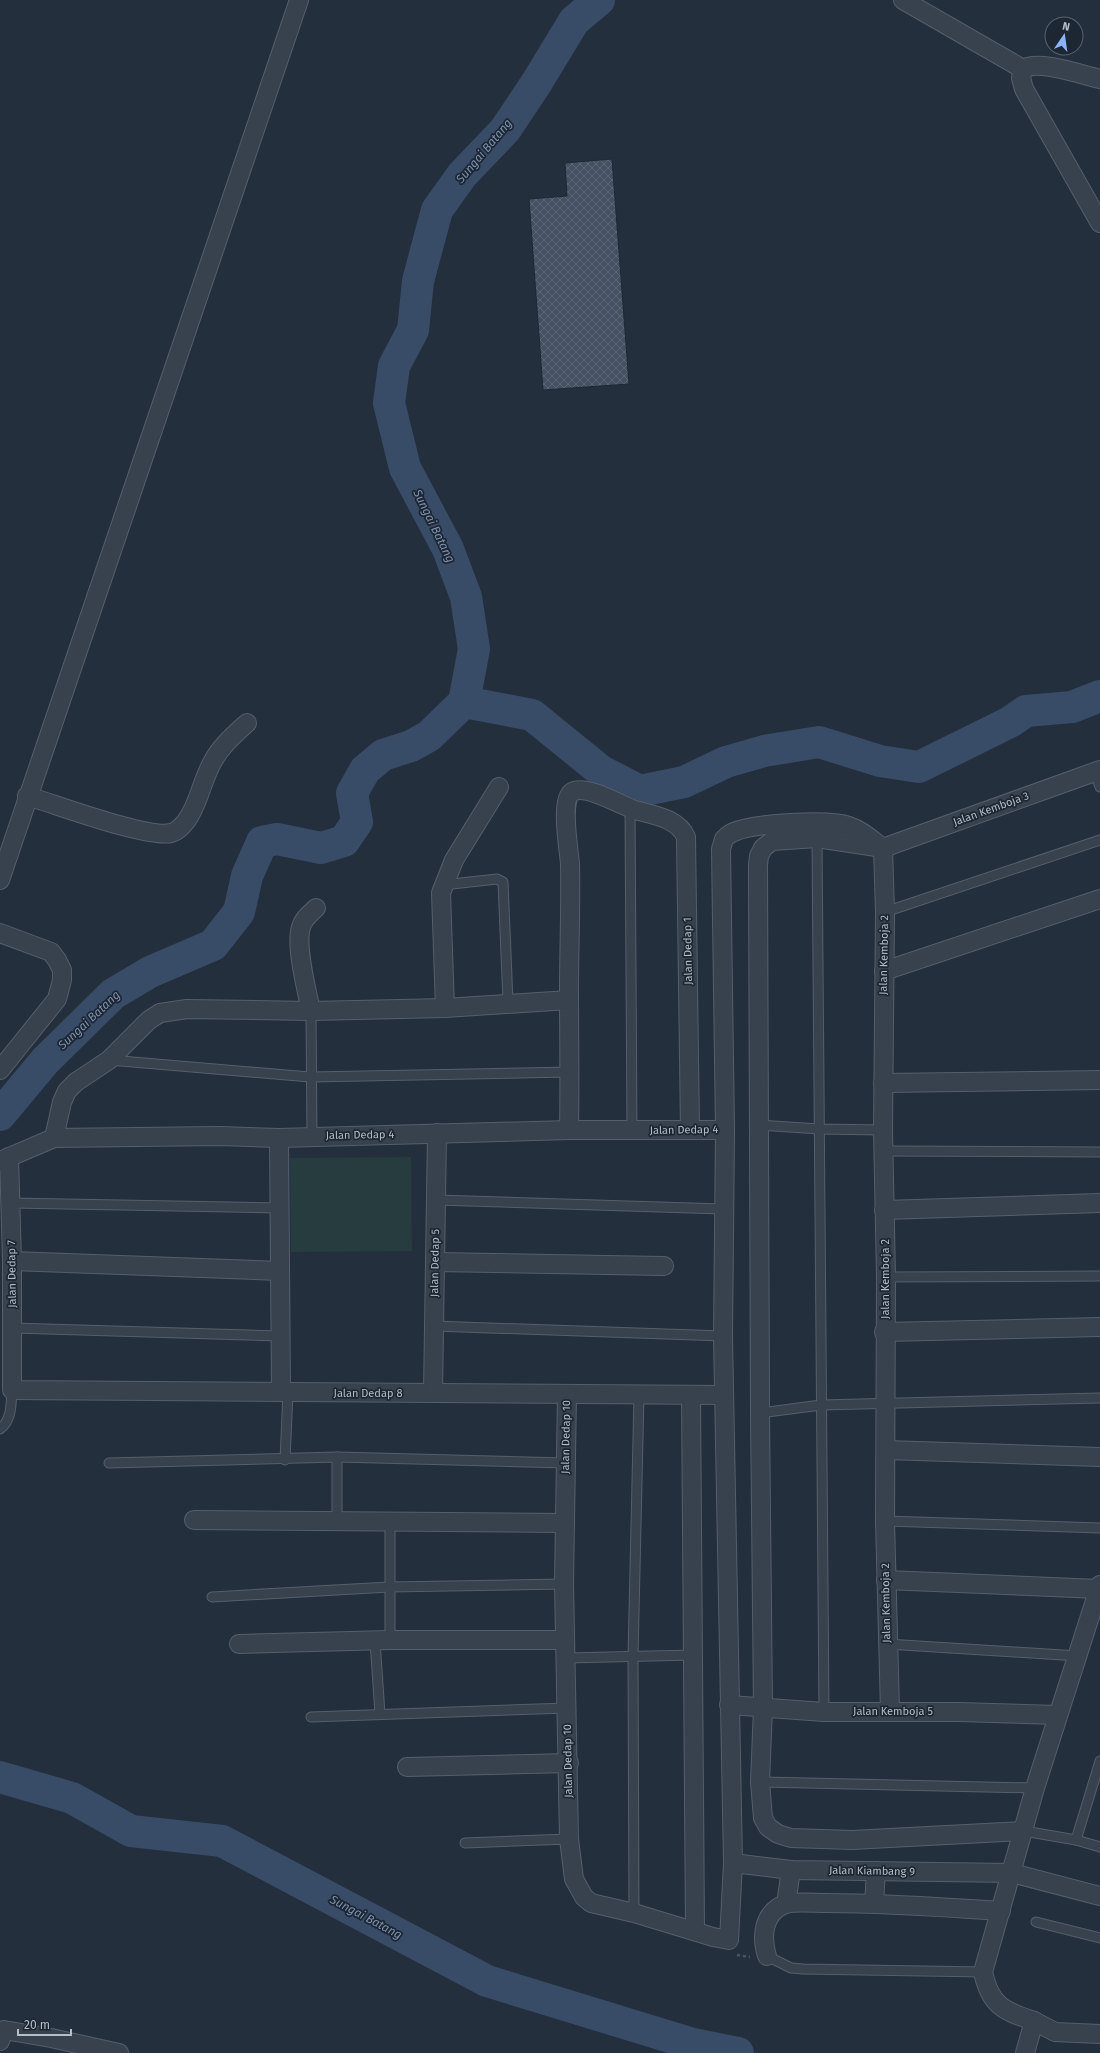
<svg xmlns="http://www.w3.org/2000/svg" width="1100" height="2053" viewBox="0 0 1100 2053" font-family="'Fira Sans',sans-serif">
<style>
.park{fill:#263c3f}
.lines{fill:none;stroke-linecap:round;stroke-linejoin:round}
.river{stroke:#394c67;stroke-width:32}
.building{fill:url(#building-cross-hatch);stroke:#1f2835}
.lane-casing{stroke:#565f6c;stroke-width:11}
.street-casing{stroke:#565f6c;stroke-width:20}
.path{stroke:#44595c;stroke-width:2.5;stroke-dasharray:3 3;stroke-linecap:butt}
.lane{stroke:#38414e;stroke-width:9}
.street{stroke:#38414e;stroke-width:18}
.labels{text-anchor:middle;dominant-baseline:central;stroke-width:3.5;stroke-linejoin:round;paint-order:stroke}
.street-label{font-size:11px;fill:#b4bcc9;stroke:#1d2633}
.water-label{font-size:12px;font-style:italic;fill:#7c92b1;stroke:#1d2633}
</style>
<defs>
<pattern id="building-cross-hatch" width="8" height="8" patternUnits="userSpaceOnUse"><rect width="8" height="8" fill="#455162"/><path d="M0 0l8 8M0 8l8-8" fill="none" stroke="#5d6877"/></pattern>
</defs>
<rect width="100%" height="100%" fill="#242f3e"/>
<path class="park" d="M411 1157 412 1251 291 1252 290 1158Z"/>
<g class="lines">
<g class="river">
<path d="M464 702 532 715 601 771 640 791 684 782 726 762 764 751 819 742 880 761 919 767 1010 722 1026 711 1072 707 1100 696"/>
<path d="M0 1115 45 1061 113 994 150 972 213 945 239 912 247 876 262 842 277 839 321 848 344 841 357 822 352 793 365 770 383 755 411 746 429 736 464 702 474 649 466 597 448 549 405 468 389 403 394 366 413 330 418 281 437 210 462 175 505 130 537 82 574 21 599 0"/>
<path d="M0 1777 72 1798 131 1831 222 1841 487 1981 693 2044 738 2053"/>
</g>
</g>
<path class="building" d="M612 159 629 384 543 390 529 199 567 196 565 163Z"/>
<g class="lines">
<g class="lane-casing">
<g id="lane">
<path d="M1095 772 1100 787"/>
<path d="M630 808 632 1131"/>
<path d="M817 838 824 1712"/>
<path d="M443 885 497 879 503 882 508 1002"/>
<path d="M885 912 1100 840"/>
<path d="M311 1011 312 1136"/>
<path d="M109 1060 310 1077 570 1072"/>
<path d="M758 1125 820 1129 883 1130"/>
<path d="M884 1151 1100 1152"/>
<path d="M436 1200 723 1209"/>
<path d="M11 1203 280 1208"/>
<path d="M886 1277 1100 1276"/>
<path d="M434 1326 723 1336"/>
<path d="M13 1328 281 1336"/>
<path d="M760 1413 821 1405 1100 1398"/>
<path d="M0 1429C12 1420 11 1404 12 1390"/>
<path d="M337 1457V1519"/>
<path d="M285 1460 288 1392"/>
<path d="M109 1463 337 1457 566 1463"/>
<path d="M885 1521 1100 1528"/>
<path d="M212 1597 389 1587 564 1584"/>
<path d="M390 1640V1522"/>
<path d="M375 1641 380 1714"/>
<path d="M887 1644 1078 1656"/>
<path d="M566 1658 693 1655"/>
<path d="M311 1717 567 1708"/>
<path d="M760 1782 1035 1788"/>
<path d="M1024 1831 1076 1840 1100 1847"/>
<path d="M1076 1840 1100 1761"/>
<path d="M465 1843 569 1839"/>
<path d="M634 1913 633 1656 639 1395"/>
<path d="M1036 1922 1100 1938"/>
<path d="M767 1956 791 1968 803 1969 983 1972"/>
</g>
</g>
<g class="street-casing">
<g id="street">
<path d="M903 0 1023 69"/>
<path d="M1100 79C1082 75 1038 59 1023 69L1021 78 1024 89 1100 223"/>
<path d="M27 796C55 804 148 839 171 833 179 831 187 821 190 815 200 798 203 778 213 761 221 746 234 735 247 723"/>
<path d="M883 848 885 912 883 1130 886 1277 885 1521 890 1711"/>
<path d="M0 880 299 0"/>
<path d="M0 933 51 952 57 960 62 970V980L57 999 0 1070"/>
<path d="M884 971 1100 899"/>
<path d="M445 1008 441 893 454 860 499 787"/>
<path d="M311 1011C307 991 295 946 301 927 303 919 310 914 316 908"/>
<path d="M883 1083 1100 1080"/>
<path d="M569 1130C570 1084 569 1037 569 991 569 949 571 906 570 864 569 850 560 800 572 792 585 784 619 804 632 809 651 815 677 817 686 837L690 1130"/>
<path d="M54 1138 62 1102 67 1091 76 1082 109 1060 149 1020 160 1013 187 1009 311 1011 445 1008 569 1000"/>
<path d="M279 1138 281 1392"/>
<path d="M9 1157 12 1261V1390L724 1395"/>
<path d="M0 1161 54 1138 220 1136 279 1138 569 1130H725"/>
<path d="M884 1210 1100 1203"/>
<path d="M12 1261 280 1271"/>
<path d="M435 1262 664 1266"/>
<path d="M884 1332 1100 1327"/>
<path d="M433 1393 437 1133"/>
<path d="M567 1394 564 1584 569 1839 574 1879 584 1897 591 1903 634 1913 713 1937 729 1940 733 1863 723 1336 725 1130 721 849 724 839C727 836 730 833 734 832 755 823 828 819 849 826 862 830 872 840 883 848"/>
<path d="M691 1395 695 1931"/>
<path d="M886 1450 1100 1457"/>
<path d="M194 1520C317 1520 441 1522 565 1523"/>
<path d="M886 1580 1099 1589"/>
<path d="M239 1644 390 1640H565"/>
<path d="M729 1705 824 1712H959L1058 1715"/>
<path d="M407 1767 569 1763"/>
<path d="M1024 1831 852 1840 791 1838 778 1834 768 1827 763 1818 760 1782 763 1708 760 1413 758 865 759 856 763 848 772 841 817 838 883 848 1100 770"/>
<path d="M733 1863 791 1870 1012 1873 1100 1896"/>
<path d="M874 1903 876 1871"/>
<path d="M786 1904 791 1870"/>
<path d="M767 1956C761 1936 763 1913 785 1904 794 1901 815 1903 825 1903 884 1903 942 1907 1001 1911"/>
<path d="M1034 2021C1003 2011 990 2005 983 1972L1035 1788 1100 1585"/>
<path d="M0 2041 4 2030 51 2038 119 2053"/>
<path d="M1025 2053 1034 2021 1055 2032 1100 2034"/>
</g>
</g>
<path class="path" d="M737 1955 750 1957"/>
<use href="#lane" class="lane"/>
<use href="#street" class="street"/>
</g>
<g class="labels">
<g class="street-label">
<text transform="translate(991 809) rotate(-20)">Jalan Kemboja 3</text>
<text transform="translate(688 951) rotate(-91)">Jalan Dedap 1</text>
<text transform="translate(884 955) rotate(-89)">Jalan Kemboja 2</text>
<text transform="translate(684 1130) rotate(-1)">Jalan Dedap 4</text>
<text transform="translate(360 1135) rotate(-1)">Jalan Dedap 4</text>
<text transform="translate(435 1263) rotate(-89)">Jalan Dedap 5</text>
<text transform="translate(12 1274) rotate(-91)">Jalan Dedap 7</text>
<text transform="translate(885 1279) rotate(-90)">Jalan Kemboja 2</text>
<text x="368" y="1393">Jalan Dedap 8</text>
<text transform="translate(566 1437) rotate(-89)">Jalan Dedap 10</text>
<text transform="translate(886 1603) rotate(-91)">Jalan Kemboja 2</text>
<text x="893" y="1711">Jalan Kemboja 5</text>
<text transform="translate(568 1761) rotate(-91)">Jalan Dedap 10</text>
<text transform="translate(872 1871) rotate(1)">Jalan Kiambang 9</text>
</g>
<g class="water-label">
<text transform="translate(484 151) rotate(-50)">Sungai Batang</text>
<text transform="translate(434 526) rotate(64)">Sungai Batang</text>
<text transform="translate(89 1020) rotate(-43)">Sungai Batang</text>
<text transform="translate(366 1917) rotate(28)">Sungai Batang</text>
</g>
</g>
<g transform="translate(1064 36) rotate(13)"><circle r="19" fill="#1d2633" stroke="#59626f"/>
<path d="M0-3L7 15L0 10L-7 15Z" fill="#8ab4f8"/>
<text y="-6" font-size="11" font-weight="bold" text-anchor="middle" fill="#b4bcc9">N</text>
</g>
<path d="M18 2029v6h53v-6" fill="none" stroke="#b4bcc9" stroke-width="2"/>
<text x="24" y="2029" font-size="12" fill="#b4bcc9" stroke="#1d2633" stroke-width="3" paint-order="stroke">20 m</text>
</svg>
